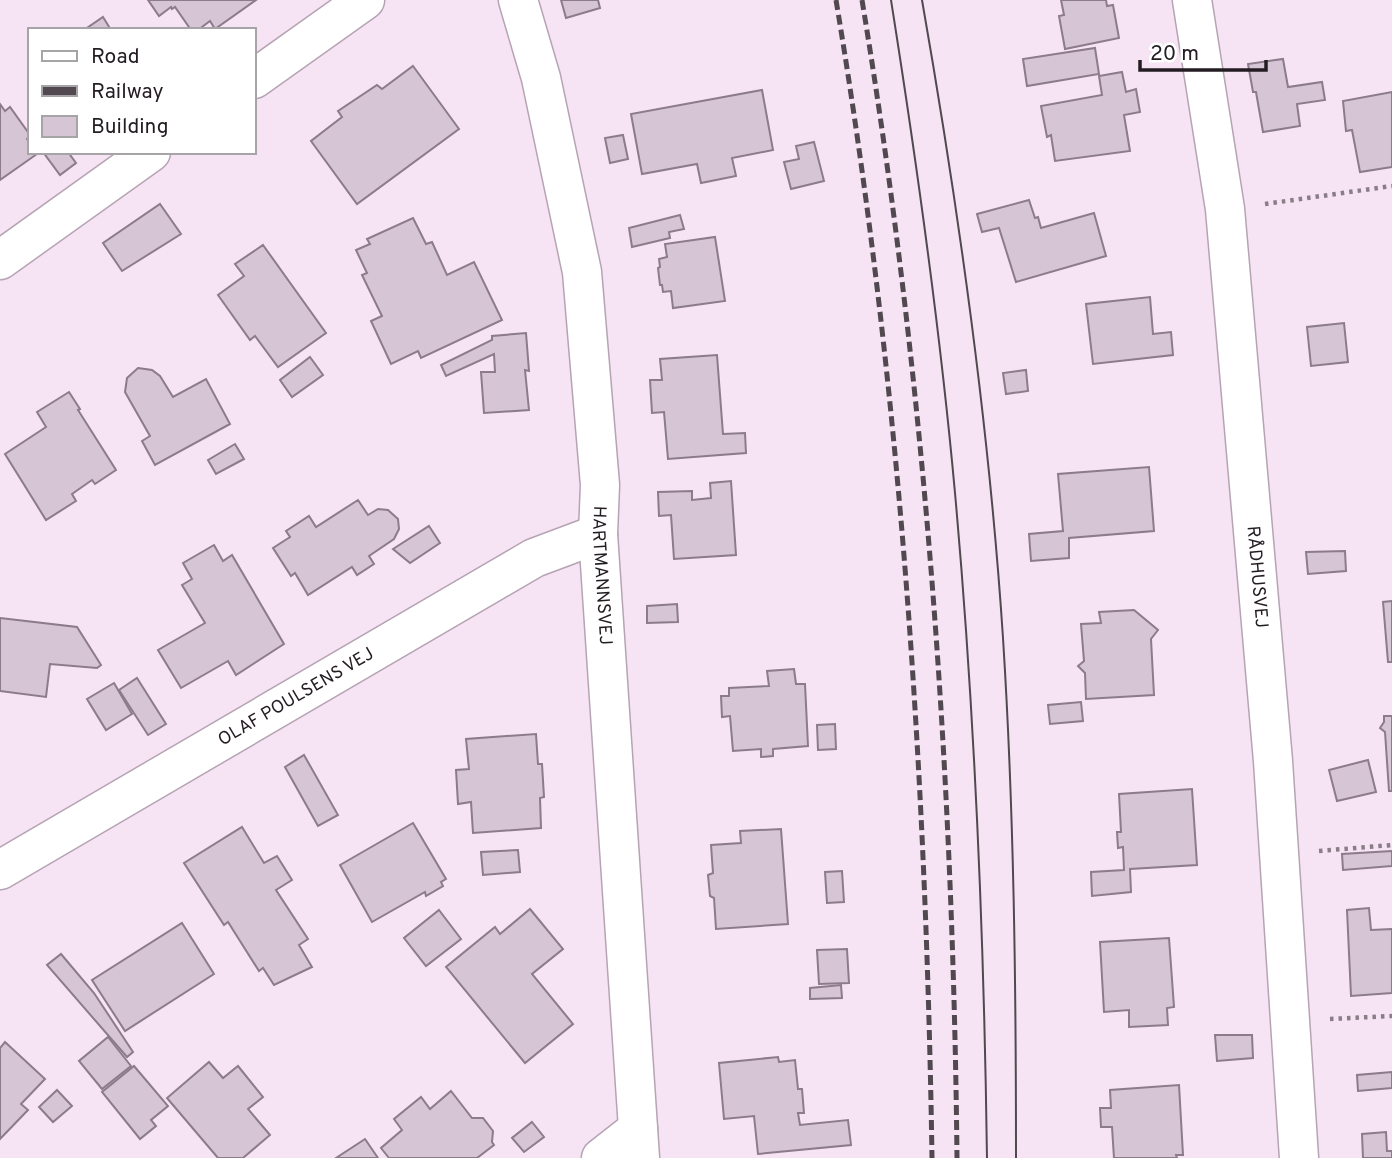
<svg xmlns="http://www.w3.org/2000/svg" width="1392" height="1158" viewBox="0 0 1392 1158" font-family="Overpass,sans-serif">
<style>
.building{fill:#d6c5d4;stroke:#8c7b8a;stroke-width:2}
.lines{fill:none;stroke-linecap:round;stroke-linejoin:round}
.street-casing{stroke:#b6a4b4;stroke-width:41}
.path{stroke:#897d87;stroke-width:4.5;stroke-dasharray:3.5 5;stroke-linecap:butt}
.street{stroke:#fff;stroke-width:38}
.tram{stroke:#524850;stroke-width:2}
.rail{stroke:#524850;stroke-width:5;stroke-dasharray:10 5;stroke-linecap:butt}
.labels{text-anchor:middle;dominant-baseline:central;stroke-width:7;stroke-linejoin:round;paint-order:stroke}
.street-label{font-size:18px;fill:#231c22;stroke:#fff}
</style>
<rect width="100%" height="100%" fill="#f6e4f4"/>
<g class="building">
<path d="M148 0H256L215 29 210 21 198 30H191L175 7 172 9 171 7 159 16Z"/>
<path d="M561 0H598L600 8 566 18Z"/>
<path d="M1061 0H1106L1107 6 1113 5 1119 38 1065 49 1059 16 1064 15Z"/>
<path d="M103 17 111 30H84Z"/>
<path d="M1095 48 1099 74 1027 86 1023 59Z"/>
<path d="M1283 59 1288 87 1322 82 1325 100 1297 104 1300 126 1263 132 1256 92H1253L1248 64Z"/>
<path d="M413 66 459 129 357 204 311 141 342 117 338 111 377 85 382 89Z"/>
<path d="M1122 72 1126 92 1136 89 1140 112 1124 115 1130 151 1055 161 1051 135 1047 137 1041 106 1102 95 1099 76Z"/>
<path d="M762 90 773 150 732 158 736 176 701 183 697 164 642 174 631 114Z"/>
<path d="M1392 92V167L1360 172 1352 130 1346 131 1343 101Z"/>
<path d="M0 104 5 111 10 107 30 135 27 139 30 143V152L37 154 0 180Z"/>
<path d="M623 135 628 159 610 163 605 138Z"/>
<path d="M814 142 824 181 791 189 784 162 799 159 796 146Z"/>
<path d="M43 152H68L76 163 60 175Z"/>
<path d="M1029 200 1035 218 1038 217 1041 228 1094 213 1106 256 1016 282 999 228 982 232 977 214Z"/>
<path d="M160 204 181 234 122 271 103 243Z"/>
<path d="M680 215 684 229 669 232 670 238 632 247 629 228Z"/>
<path d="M413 218 426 244 432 242 447 275 474 262 502 320 421 358 418 351 391 364 371 321 382 316 362 275 367 273 356 250 370 244 367 239Z"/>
<path d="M715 237 725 301 673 308 671 291 663 292 662 285H660L658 268 660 267 659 259 667 257 665 244Z"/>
<path d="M263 245 326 333 278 367 255 336 250 340 218 295 244 276 235 264Z"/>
<path d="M1150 297 1153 334 1171 332 1173 355 1093 364 1086 304Z"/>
<path d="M1344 323 1348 362 1311 366 1307 327Z"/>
<path d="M526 333 529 371 525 370 529 410 484 413 481 372H495L494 354 446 376 441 365 492 340V336Z"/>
<path d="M717 355 723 434 745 433 746 453 668 459 664 412 652 413 650 380H662L660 359Z"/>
<path d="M310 357 323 375 292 397 280 380Z"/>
<path d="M138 368 152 370 160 376 173 397 206 379 230 424 155 465 142 441 150 436 125 392 127 378Z"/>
<path d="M1026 370 1028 391 1006 394 1003 373Z"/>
<path d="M69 392 80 409 78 410 116 470 95 484 92 480 72 494 76 501 46 520 5 454 46 427 37 412Z"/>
<path d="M235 444 244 459 216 474 208 460Z"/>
<path d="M1149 467 1154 531 1069 538V558L1031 561 1029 534 1063 531 1058 474Z"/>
<path d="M731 481 736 555 674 559 671 515 659 516 658 492 692 491V500L711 498 710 483Z"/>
<path d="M358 500 368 515 378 509 388 510 398 519 399 529 394 539 369 556 374 564 357 575 352 567 308 595 295 573 291 576 273 548 290 537 286 531 309 516 316 527Z"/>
<path d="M429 526 440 543 410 563 393 549Z"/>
<path d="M214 545 223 561 232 555 284 644 236 675 228 661 181 688 158 650 205 623 182 585 192 579 183 563Z"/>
<path d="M1345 551 1346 571 1308 574 1306 552Z"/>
<path d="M1392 601V662H1388L1383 602Z"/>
<path d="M677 604 678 622 647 623V606Z"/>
<path d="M1134 610 1158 630 1151 639 1154 695 1086 699 1085 673 1078 666 1084 661 1081 624 1101 623 1099 612Z"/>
<path d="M0 618 77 627 101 665 97 668 50 664 46 697 0 691Z"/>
<path d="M794 669 796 684H805L808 746 773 749V756L761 757V749L733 751 730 716 722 717 721 696H729V688L769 686 767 671Z"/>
<path d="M137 678 166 724 148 735 119 690Z"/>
<path d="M114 683 132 714 106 730 87 699Z"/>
<path d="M1081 702 1083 721 1050 724 1048 705Z"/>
<path d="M1384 716H1392V791H1389L1385 732 1380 728 1384 722Z"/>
<path d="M835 724 836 749 818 750 817 725Z"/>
<path d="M536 734 538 764H542L544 797 540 798 541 828 473 833 471 802 458 804 456 770 469 769 466 739Z"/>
<path d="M304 755 338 815 318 826 285 767Z"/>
<path d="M1368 760 1376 792 1337 801 1329 770Z"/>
<path d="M1192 789 1197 865 1130 869 1131 892 1092 896 1091 872 1124 870 1123 847 1118 848 1117 832H1121L1119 794Z"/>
<path d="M413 823 446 879 441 882 443 886 426 896 425 892 372 922 340 865Z"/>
<path d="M242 827 264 863 277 856 292 880 276 890 308 939 299 945 312 967 274 985 263 968 259 971 228 922 224 925 184 863Z"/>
<path d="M781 829 788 924 716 929 714 898 710 896 708 875 713 873 711 845 741 843 740 831Z"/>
<path d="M518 850 520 872 483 875 481 852Z"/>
<path d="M1392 851V866L1343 870 1342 854Z"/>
<path d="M842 871 844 902 827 903 825 872Z"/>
<path d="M1369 908 1371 930 1392 929V993L1351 996 1347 910Z"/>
<path d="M530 909 563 949 532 974 573 1024 525 1063 446 967 495 927 500 934Z"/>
<path d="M439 910 461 939 426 966 404 938Z"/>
<path d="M182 923 214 974 125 1031 92 980Z"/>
<path d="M1169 938 1174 1007 1167 1008 1168 1025 1129 1027V1010L1104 1012 1100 942Z"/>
<path d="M847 949 849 983 819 984 817 950Z"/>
<path d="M61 954 94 993 133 1052 127 1057 47 965Z"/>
<path d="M841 985 842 998 810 999V988Z"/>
<path d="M1215 1035H1252L1253 1058 1217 1061Z"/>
<path d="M108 1037 131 1066 102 1089 79 1061Z"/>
<path d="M5 1042 45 1079 21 1104 28 1110 0 1139V1048Z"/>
<path d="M778 1057 779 1062 795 1060 798 1089H802L804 1113H798L800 1125 848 1120 851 1145 758 1154 754 1116 724 1119 719 1063Z"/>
<path d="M209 1062 223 1078 238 1066 263 1097 248 1109 270 1135 243 1158H218L167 1098Z"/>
<path d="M134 1066 168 1106 151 1120 156 1126 140 1139 102 1092Z"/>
<path d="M1392 1072V1088L1358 1091 1357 1075Z"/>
<path d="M1179 1085 1183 1155H1176L1177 1158H1114L1112 1127H1101L1100 1108H1111L1110 1090Z"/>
<path d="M57 1090 72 1106 53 1122 39 1107Z"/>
<path d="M451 1091 472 1118H483L493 1131 492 1142 494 1145 477 1158H389L381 1148 402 1130 394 1119 421 1097 430 1109Z"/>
<path d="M532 1122 544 1137 524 1152 512 1138Z"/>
<path d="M1386 1132 1387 1151H1392V1158H1363L1362 1134Z"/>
<path d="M365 1139 378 1158H336Z"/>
</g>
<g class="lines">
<g class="street-casing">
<g id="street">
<path id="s1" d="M518 0 541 78 582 272 600 485 598 534 640 1158"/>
<path id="s2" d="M1192 0 1225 209 1273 761 1299 1158"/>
<path d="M254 79 365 0"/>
<path d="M0 260 151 152"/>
<path id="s3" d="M0 870 534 558 598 534"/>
<path d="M601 1158 638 1129"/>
</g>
</g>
<g class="path">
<path d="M1265 204 1392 186"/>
<path d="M1319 851 1392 845"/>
<path d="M1330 1019 1392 1016"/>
</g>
<use href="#street" class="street"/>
<g class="tram">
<path d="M891 0C917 164 940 328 955 493 975 714 984 936 987 1158"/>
<path d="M922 0C959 211 989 424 1003 638 1014 811 1016 985 1016 1158"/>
</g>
<g class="rail">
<path d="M836 0C900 383 926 771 932 1158"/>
<path d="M862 0C925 382 953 771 957 1158"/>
</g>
</g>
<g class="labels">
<g class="street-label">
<text stroke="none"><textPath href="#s1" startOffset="584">HARTMANNSVEJ</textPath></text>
<text stroke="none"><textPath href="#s2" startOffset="581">RÅDHUSVEJ</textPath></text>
<text stroke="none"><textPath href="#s3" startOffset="343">OLAF POULSENS VEJ</textPath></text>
</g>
</g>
<rect x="28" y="28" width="228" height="126" fill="#ffffff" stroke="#a7a4a7" stroke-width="2"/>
<rect x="42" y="51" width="35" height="10" fill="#ffffff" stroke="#a7a4a7" stroke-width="2"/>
<text x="91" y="63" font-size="21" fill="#231c22">Road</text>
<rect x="42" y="86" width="35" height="10" fill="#524850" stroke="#a7a4a7" stroke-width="2"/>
<text x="91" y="98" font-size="21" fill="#231c22">Railway</text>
<rect x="42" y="116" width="35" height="21" fill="#d6c5d4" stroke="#a7a4a7" stroke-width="2"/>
<text x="91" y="133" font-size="21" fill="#231c22">Building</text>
<path d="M1140 60v10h126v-10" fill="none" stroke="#231c22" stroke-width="3.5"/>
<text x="1150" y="60" font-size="21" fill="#231c22" stroke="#ffffff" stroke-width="5" paint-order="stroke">20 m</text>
</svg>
